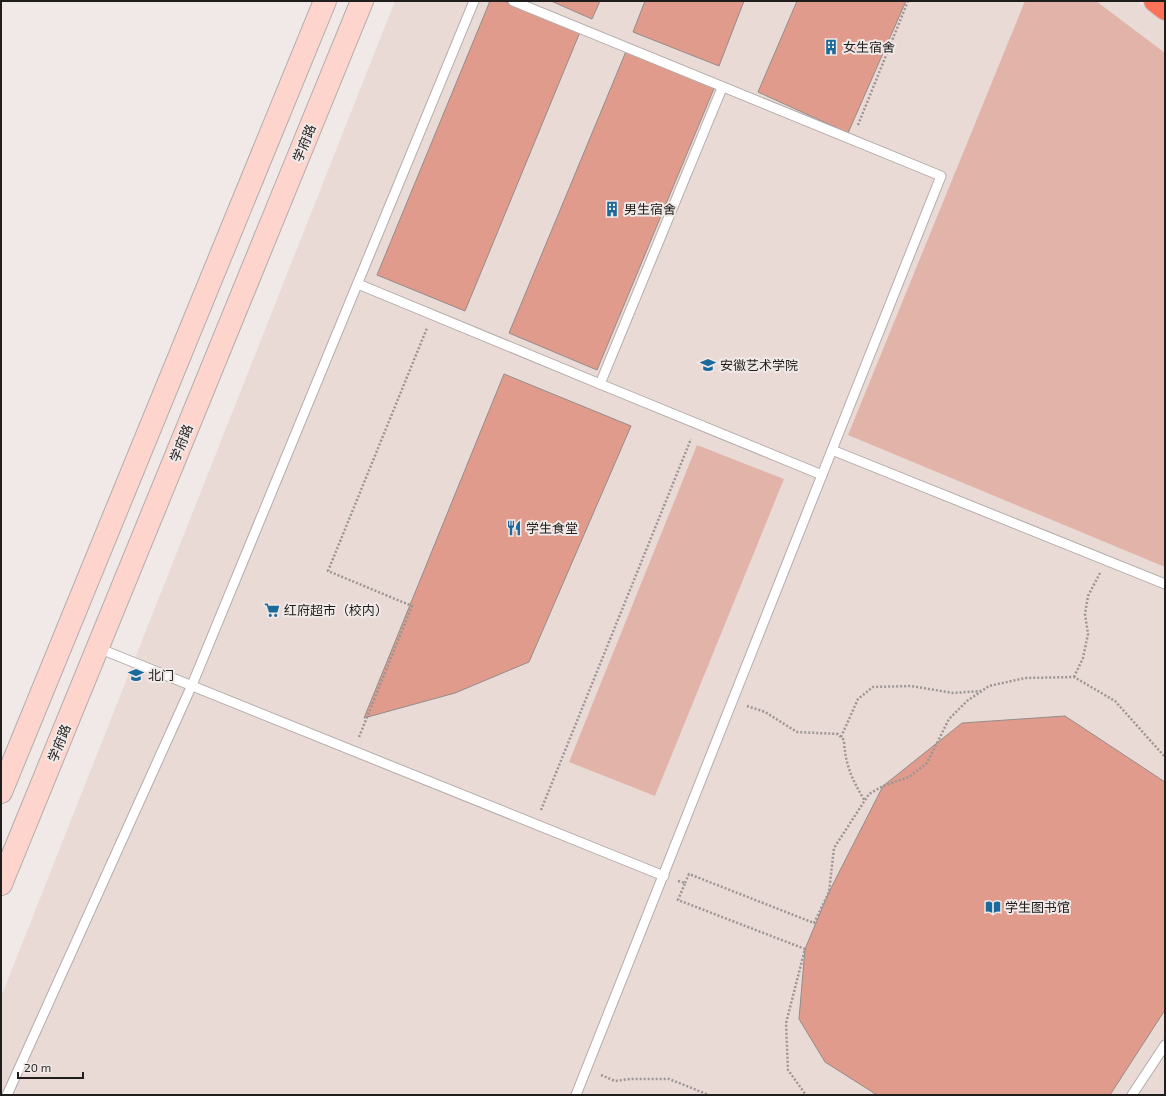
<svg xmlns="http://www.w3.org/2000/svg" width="1166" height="1096" viewBox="0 0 1166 1096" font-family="'Exo 2','Noto Sans SC',sans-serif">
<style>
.built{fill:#eadad6}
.green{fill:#e2b4a9}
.building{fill:#e09b8c;stroke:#938c8a}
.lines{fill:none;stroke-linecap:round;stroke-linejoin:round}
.lane-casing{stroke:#b3acaa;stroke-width:11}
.secondary-casing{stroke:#b3acaa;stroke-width:24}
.highway-casing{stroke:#c9c9c9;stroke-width:24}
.path{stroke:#9b9695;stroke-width:2.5;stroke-dasharray:2 2;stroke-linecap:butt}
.lane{stroke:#fff;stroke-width:9}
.secondary{stroke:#fed5cd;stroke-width:22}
.highway{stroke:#fd7258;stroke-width:22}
.labels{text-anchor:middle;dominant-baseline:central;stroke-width:4;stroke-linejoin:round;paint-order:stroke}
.poi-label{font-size:13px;fill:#201e1d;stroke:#f0e9e7;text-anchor:start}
.street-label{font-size:13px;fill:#201e1d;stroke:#f0e9e7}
</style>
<rect width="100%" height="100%" fill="#f0e9e7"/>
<path class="built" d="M395 1H1137L1165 22V1095H1V997Z"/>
<g class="green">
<path d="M1025 1H1096L1165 53V567L848 435Z"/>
<path d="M697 445 784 479 655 796 569 762Z"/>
</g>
<g class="building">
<path d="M490 1H504L580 32 465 311 377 275Z"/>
<path d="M551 1H600L592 19Z"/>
<path d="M645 1H744L719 66 633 32Z"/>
<path d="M797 1H906L848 133 758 92Z"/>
<path d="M627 49 715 86 597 370 509 333Z"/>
<path d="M504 374 631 426 529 662 455 693 364 718Z"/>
<path d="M1065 716 1165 782V1010L1110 1095H877L825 1062 799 1019 805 949 829 892 883 786 962 723Z"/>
</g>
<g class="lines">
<g class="lane-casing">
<g id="lane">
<path d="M513 1 941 176 822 475 600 384 722 88"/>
<path d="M358 284 600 384"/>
<path d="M832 450 1165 584"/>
<path d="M98 648 664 876"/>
<path d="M7 1095 192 685 474 1"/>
<path d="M576 1095 822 475"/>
<path d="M1132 1095 1165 1045"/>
</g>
</g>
<g class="secondary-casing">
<g id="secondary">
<path d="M1 792 325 1"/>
<path d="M1 884 362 1"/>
</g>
</g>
<g class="highway-casing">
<path id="highway" d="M1155 1 1165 9"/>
</g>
<g class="path">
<path d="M858 125 908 1"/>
<path d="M1074 677 1083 658 1088 634 1085 614 1088 596 1100 573"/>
<path d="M747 706 765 712 797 732 838 734 844 740C845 764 852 780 865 801"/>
<path d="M359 737 412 606 328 571 427 328"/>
<path d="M841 737 858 699 873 687 911 686 953 693 981 691"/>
<path d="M541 810 691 439"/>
<path d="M678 881 685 883 678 900 805 949 786 1023 788 1070 806 1095"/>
<path d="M685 883 689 874 814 923 829 892 834 848 869 794 883 786 909 777 927 763 949 719 967 701 989 686 1025 678 1074 677 1115 701 1165 757"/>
<path d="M601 1075 615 1081 630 1079H669L709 1095"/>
</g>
<use href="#lane" class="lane"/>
<use href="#secondary" class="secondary"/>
<use href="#highway" class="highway"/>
</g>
<defs>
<g id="building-bare" transform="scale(1.2)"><path d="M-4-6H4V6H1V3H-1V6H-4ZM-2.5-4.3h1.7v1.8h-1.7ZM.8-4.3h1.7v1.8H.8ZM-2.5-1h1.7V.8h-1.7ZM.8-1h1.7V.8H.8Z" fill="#1b6a9c" stroke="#f0e9e7" stroke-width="2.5" paint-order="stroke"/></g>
<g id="university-bare" transform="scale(1.2)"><path d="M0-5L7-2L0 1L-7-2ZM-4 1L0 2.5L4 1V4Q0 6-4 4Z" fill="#1b6a9c" stroke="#f0e9e7" stroke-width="2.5" paint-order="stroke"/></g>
<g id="restaurant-bare" transform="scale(1.2)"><path d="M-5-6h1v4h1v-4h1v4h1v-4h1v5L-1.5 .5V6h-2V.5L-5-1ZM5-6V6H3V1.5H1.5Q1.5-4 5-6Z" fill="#1b6a9c" stroke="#f0e9e7" stroke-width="2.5" paint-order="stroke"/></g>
<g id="supermarket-bare" transform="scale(1.2)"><path d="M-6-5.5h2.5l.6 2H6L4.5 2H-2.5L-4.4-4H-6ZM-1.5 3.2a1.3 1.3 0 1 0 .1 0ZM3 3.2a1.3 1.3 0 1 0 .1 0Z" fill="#1b6a9c" stroke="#f0e9e7" stroke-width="2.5" paint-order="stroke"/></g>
<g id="library-bare" transform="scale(1.2)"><path d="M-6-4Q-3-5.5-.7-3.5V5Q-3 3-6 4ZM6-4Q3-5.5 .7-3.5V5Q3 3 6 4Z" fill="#1b6a9c" stroke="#f0e9e7" stroke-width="2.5" paint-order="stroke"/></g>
</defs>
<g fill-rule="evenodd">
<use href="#building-bare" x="831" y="47"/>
<use href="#building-bare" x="612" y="209"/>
<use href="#university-bare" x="708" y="365"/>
<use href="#restaurant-bare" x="514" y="528"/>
<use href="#supermarket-bare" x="272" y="610"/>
<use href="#university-bare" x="136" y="675"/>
<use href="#library-bare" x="993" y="907"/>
</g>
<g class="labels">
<g class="poi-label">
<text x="843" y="47">女生宿舍</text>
<text x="624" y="209">男生宿舍</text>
<text x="720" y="365">安徽艺术学院</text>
<text x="526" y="528">学生食堂</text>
<text x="284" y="610">红府超市（校内）</text>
<text x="148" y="675">北门</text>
<text x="1005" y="907">学生图书馆</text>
</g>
<g class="street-label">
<text transform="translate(304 143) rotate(-68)">学府路</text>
<text transform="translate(181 443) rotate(-68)">学府路</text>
<text transform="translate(59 743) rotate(-68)">学府路</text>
</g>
</g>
<rect width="1166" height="1096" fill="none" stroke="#201e1d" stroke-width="4"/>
<path d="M18 1072v6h65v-6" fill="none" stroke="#201e1d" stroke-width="2"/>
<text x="24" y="1072" font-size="12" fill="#201e1d" stroke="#f0e9e7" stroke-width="3" paint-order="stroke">20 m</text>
</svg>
